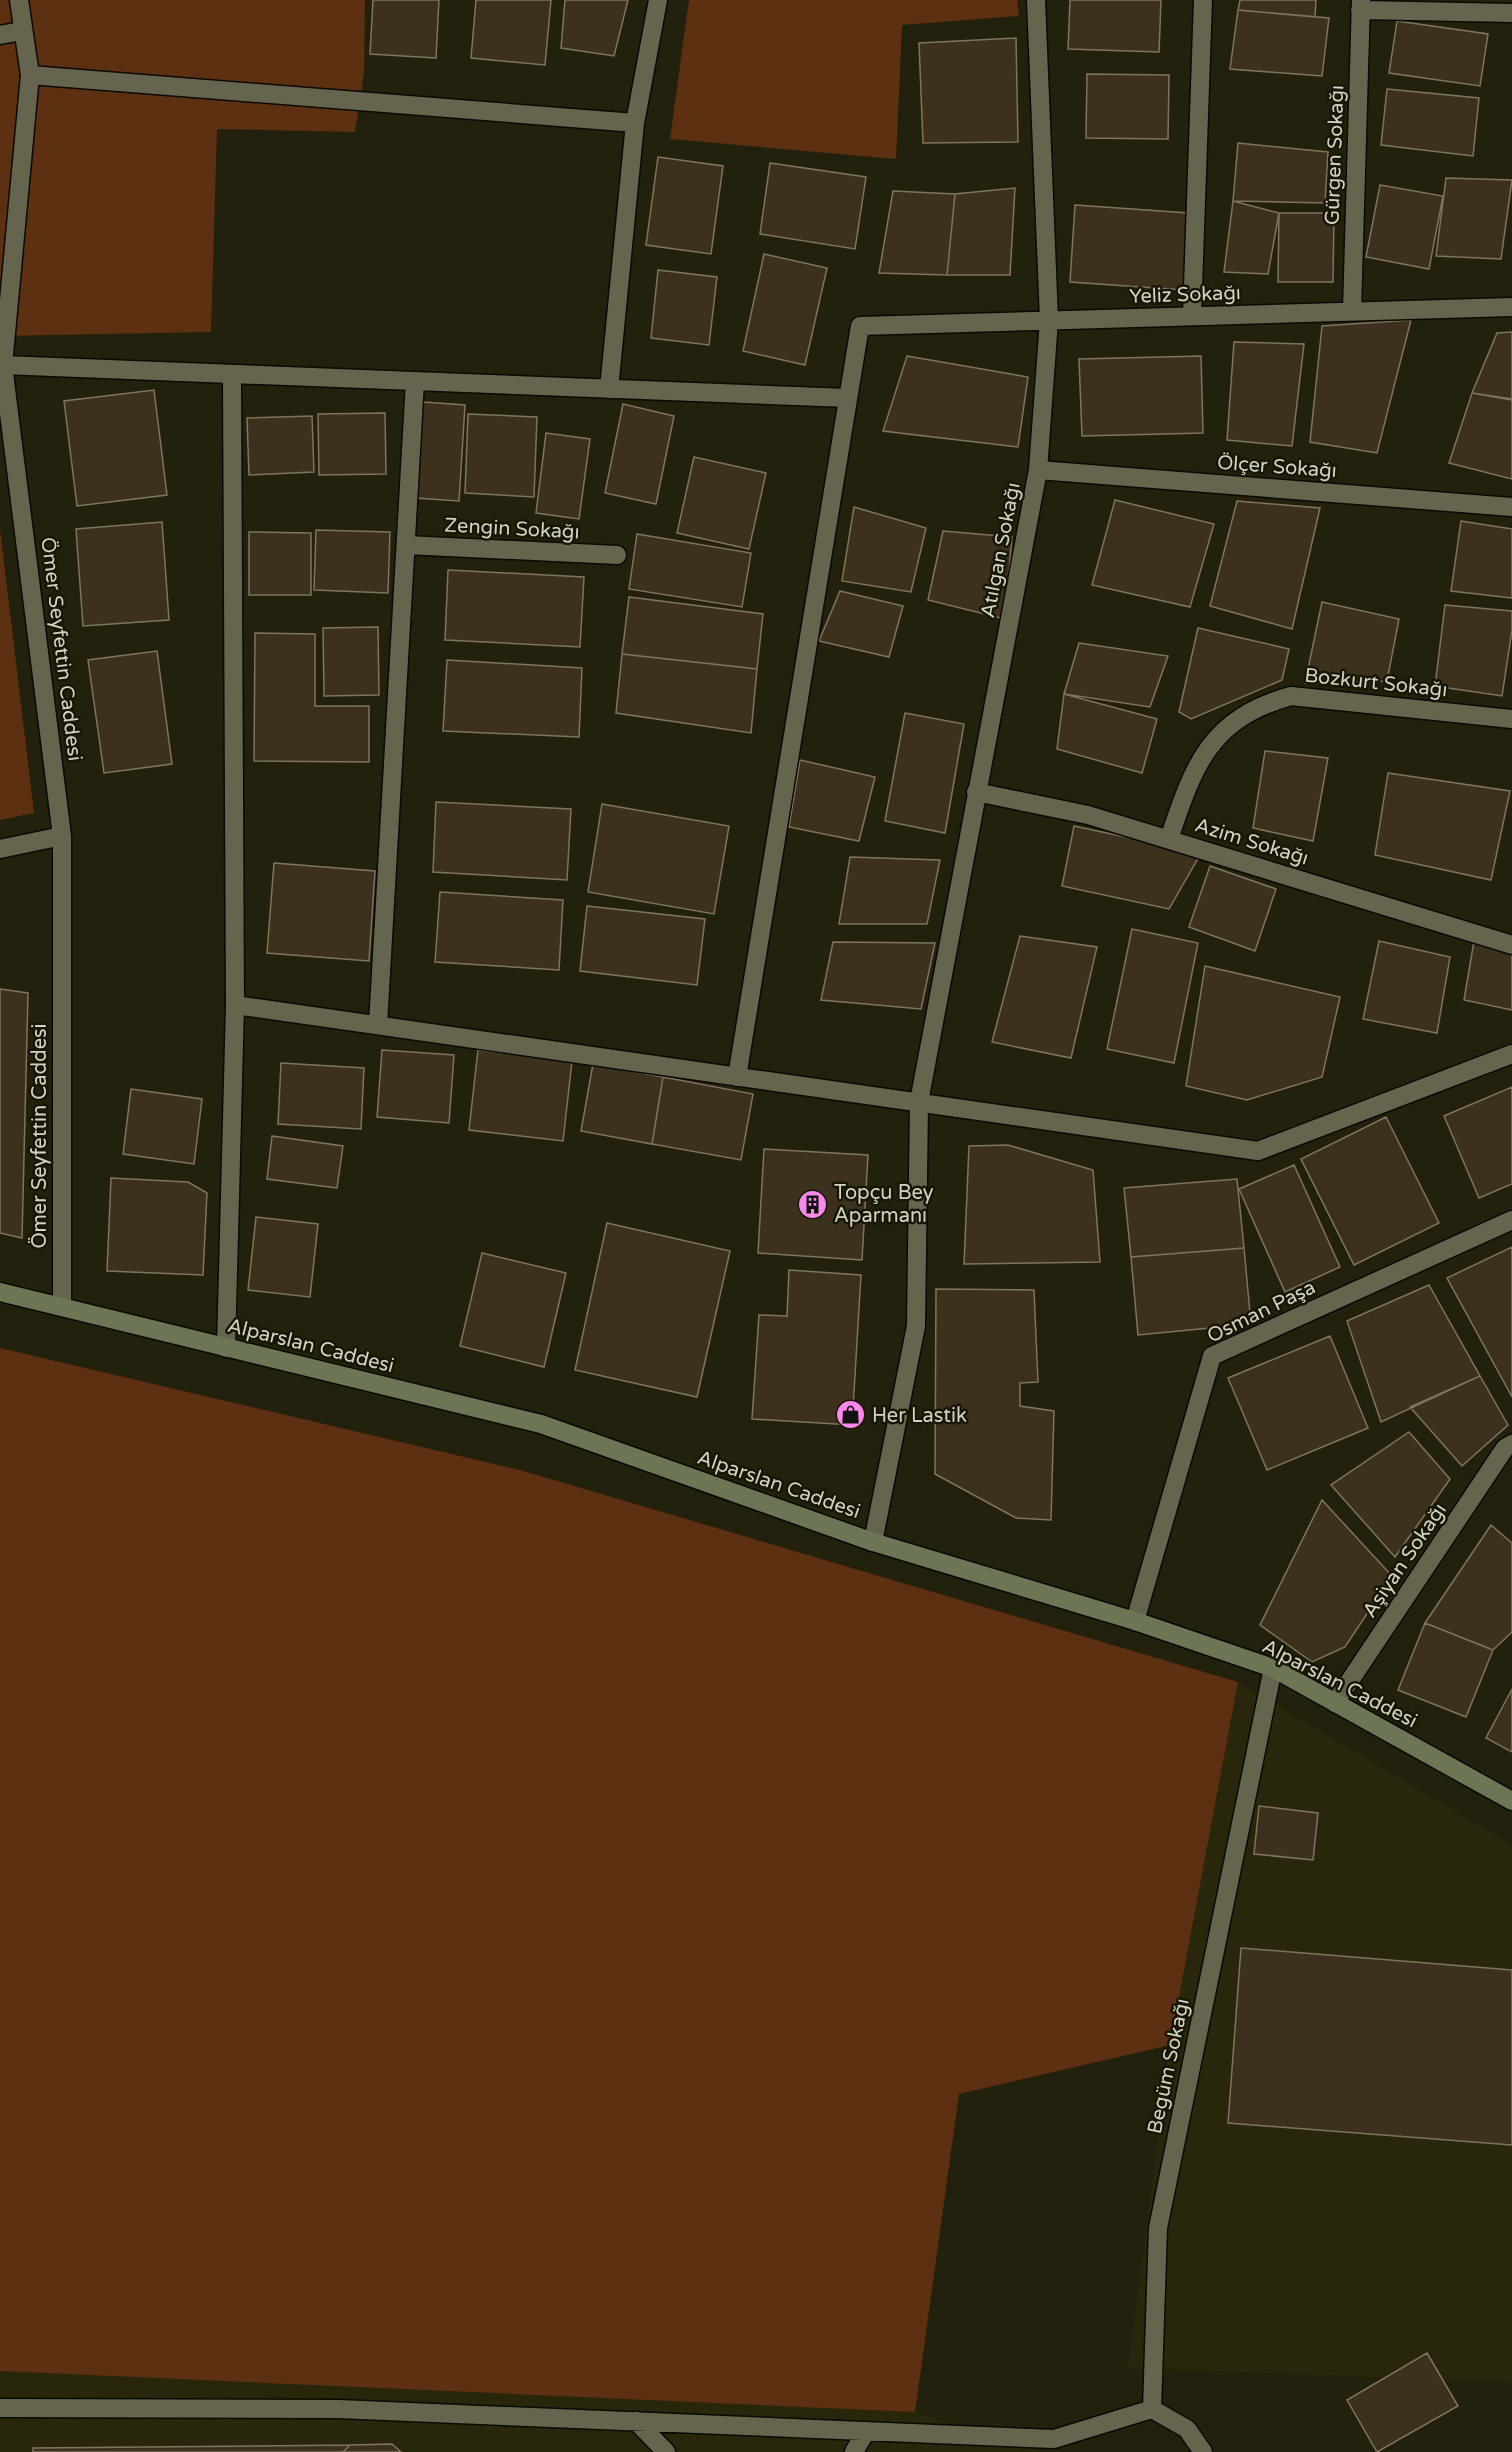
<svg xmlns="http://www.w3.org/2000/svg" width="1512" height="2452" font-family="'Varela Round',sans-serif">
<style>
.built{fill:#28270c}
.green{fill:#5c3010}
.building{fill:#3c311f;stroke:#807460;stroke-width:1.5}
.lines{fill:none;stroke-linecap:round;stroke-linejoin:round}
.street-casing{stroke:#0b0a00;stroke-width:21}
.secondary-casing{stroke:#0b0a00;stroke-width:21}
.street{stroke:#65654f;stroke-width:18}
.secondary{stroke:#6c7655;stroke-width:18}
.labels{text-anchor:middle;stroke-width:5;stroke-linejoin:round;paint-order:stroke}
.street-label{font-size:20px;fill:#d2d2c6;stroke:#181705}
.poi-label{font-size:20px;fill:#d2d2c6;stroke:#181705;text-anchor:start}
</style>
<rect width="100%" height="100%" fill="#22210d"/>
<path class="built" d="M1238,1682L1512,1845V2382L1128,2368L1170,2045Z
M0,2371L915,2412L1042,2452H0Z"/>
<path class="green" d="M0,0H365L364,73L355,132L217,129L211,332L0,336Z
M689,0H1017L1019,16L902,25L896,159L670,139Z
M0,529L34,813L0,820Z
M0,1348L520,1470L1238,1682L1170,2045L959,2094L915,2412L0,2371Z"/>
<path class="building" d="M373,0H439L436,58L370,54Z
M476,0H551L545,65L471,58Z
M565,0H628L614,56L561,48Z
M1070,0H1161L1159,52L1068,49Z
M1240,0H1316L1315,17L1238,10Z
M1238,10L1329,18L1322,76L1230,69Z
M1397,21L1488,34L1480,86L1389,73Z
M1016,38L1018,142L923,143L919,43Z
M1087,74L1169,75L1168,139L1086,138Z
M1387,89L1479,98L1473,156L1381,145Z
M1238,143L1328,152L1325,203L1233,201Z
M658,157L723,166L711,254L646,245Z
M770,163L866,177L855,249L760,234Z
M1446,178L1512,180L1501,259L1436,256Z
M1380,185L1443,196L1429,269L1366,257Z
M1015,188L1010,275H947L955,194Z
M893,191L955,194L947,275L879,273Z
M1233,201L1279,213L1268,274L1224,272Z
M1075,205L1189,213L1184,290L1070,282Z
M1279,213H1334L1333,282H1278Z
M764,254L827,268L805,365L743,351Z
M658,270L717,277L709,345L651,338Z
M1411,320L1377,453L1310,442L1322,326Z
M1512,332V399L1472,393L1497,333Z
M1234,342L1304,344L1292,446L1227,440Z
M907,356L1028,377L1018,447L883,431Z
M1201,356L1203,433L1082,436L1079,359Z
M154,390L167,495L77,506L64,401Z
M1472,393L1512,400V479L1449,463Z
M423,402L465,405L459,501L416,498Z
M623,404L674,416L656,504L605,493Z
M385,413L386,474L319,475L318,414Z
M468,414L537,417L534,497L465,493Z
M312,416L314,472L249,475L247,418Z
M546,433L590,439L579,519L536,513Z
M694,457L766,473L749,549L677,533Z
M1115,500L1214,524L1190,607L1092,585Z
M1237,501L1320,508L1292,629L1210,606Z
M854,507L926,528L911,592L842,581Z
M1461,521L1512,529V598L1451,591Z
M162,522L169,620L83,626L76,529Z
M316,530L390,532L388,593L314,590Z
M943,531L1012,537L1005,619L928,600Z
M249,532L311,533V595H249Z
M637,534L751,553L742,607L629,589Z
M448,570L584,577L580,647L445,640Z
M840,591L903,606L889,657L819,641Z
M629,597L763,614L757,669L622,654Z
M1322,602L1399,619L1387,681L1305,683Z
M1445,605L1512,611V630L1502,696L1435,686Z
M378,627L379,695L324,696L323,628Z
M1198,628L1289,649L1282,680L1191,719L1179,712Z
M255,633L315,634V706H369V762L254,761Z
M1079,643L1168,656L1150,707L1064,694Z
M157,651L172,764L104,773L88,660Z
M622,654L757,669L751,733L616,713Z
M447,660L582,668L579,737L443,731Z
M1064,694L1157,719L1142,773L1057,749Z
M905,713L964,724L945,833L885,821Z
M1265,751L1328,758L1313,841L1253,828Z
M800,760L875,777L859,841L789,827Z
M1388,773L1510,791L1491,880L1375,855Z
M436,802L571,809L567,880L433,872Z
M602,804L729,826L714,914L588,892Z
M1074,826L1201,853L1169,909L1062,886Z
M850,857L940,860L927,924H839Z
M274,863L375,871L369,961L267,953Z
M1210,866L1276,889L1255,951L1189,927Z
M440,892L563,900L559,970L435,962Z
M587,906L705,919L697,985L580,971Z
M1132,929L1198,943L1174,1063L1107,1049Z
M1020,936L1097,947L1071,1058L992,1042Z
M1379,941L1450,957L1437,1033L1363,1019Z
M1474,941L1512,953V1010L1464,1000Z
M833,942L935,943L921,1009L821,1000Z
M1205,966L1340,997L1322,1077L1247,1100L1186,1086Z
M0,989L28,993L22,1238L0,1233Z
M382,1050L454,1055L449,1123L377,1117Z
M478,1050L572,1061L563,1141L469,1130Z
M281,1063L364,1068L361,1129L278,1124Z
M593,1064L663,1077L652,1144L581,1131Z
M663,1077L753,1094L741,1160L652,1144Z
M1512,1087V1184L1479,1198L1444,1116Z
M131,1089L202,1099L194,1164L123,1154Z
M1386,1117L1439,1223L1354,1265L1301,1159Z
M272,1136L343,1146L337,1188L267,1179Z
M1008,1145L1093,1170L1100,1262L964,1264L969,1146Z
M764,1149L868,1155L862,1260L758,1253Z
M1294,1165L1340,1267L1285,1292L1239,1189Z
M111,1178L188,1182L207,1193L203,1275L107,1271Z
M1237,1179L1244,1248L1131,1257L1124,1188Z
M256,1217L318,1224L310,1297L248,1290Z
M607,1223L730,1251L697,1397L575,1370Z
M1512,1247V1397L1447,1278Z
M1244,1248L1251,1324L1138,1335L1131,1257Z
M482,1253L566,1273L544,1367L460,1346Z
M789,1270L861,1275L852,1425L752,1419L759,1315L787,1316Z
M1429,1285L1480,1376L1381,1422L1347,1321Z
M936,1289L1034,1290L1038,1382L1020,1383V1406L1054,1411L1051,1520L1016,1518L935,1474Z
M1330,1336L1368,1428L1267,1470L1228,1378Z
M1480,1376L1508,1425L1462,1466L1410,1407Z
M1409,1432L1450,1479L1395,1557L1331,1485Z
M1322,1500L1392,1576L1345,1647L1312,1662L1260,1625Z
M1491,1525L1512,1543V1632L1493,1650L1425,1623Z
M1425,1623L1493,1650L1466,1717L1398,1690Z
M1512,1689V1752L1486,1738Z
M1259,1806L1318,1813L1313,1860L1254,1854Z
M1241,1948L1512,1970V2145L1228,2123Z
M1427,2353L1458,2406L1377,2452L1347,2400Z
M392,2444L401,2452H343L350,2445Z
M350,2445L343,2452H33V2448Z"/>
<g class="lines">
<defs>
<path id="street" d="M19,0L30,75L3,365L62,836V1306
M1360,10L1512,13
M0,35L22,31
M30,75L635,123
M1352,311L1361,0
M1192,316L1203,0
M3,365L848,398
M232,374L235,1005
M609,389L635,123L658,0
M1038,470L1512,507
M406,545L617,555
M976,792L1088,815L1512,945
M1169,839C1194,765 1209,719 1291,696L1512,719
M0,849L62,836
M378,1025L415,381
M737,1077L860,326L1512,307
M226,1348L235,1005L1258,1151L1512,1054
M873,1542L916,1326L919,1102L1038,470L1049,320L1036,0
M1135,1621L1212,1356L1512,1220
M1335,1703L1505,1448L1512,1444
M0,2408L338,2409L1054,2439L1152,2409
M636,2421L666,2452
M854,2452L866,2431
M1203,2452L1187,2429L1152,2409L1158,2228L1273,1668"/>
<path id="secondary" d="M0,1292L541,1424L873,1542L1135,1621L1273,1668L1512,1801"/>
</defs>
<use href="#street" class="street-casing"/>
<use href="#secondary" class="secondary-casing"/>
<use href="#street" class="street"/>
<use href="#secondary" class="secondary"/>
</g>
<defs>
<symbol id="building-disc" viewBox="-11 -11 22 22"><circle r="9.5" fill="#f988e9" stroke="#181705"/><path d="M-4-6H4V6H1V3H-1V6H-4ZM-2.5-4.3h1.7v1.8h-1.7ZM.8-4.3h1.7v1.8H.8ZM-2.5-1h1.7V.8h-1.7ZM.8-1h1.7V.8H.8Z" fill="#111"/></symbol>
<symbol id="shop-disc" viewBox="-11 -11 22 22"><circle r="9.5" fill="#f988e9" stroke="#181705"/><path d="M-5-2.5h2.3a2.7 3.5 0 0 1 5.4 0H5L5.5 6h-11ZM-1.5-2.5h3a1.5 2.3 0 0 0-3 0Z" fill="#111"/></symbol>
</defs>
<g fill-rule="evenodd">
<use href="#building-disc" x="796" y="1188" width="33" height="33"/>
<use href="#shop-disc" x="834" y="1398" width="33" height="33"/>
</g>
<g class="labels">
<g class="street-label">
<text transform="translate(1334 155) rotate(-88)" y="7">Gürgen Sokağı</text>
<text transform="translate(1185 294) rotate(-2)" y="7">Yeliz Sokağı</text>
<text transform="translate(1277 466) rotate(4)" y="7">Ölçer Sokağı</text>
<text transform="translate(512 528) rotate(3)" y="7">Zengin Sokağı</text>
<text transform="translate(1000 550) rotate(-79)" y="7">Atılgan Sokağı</text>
<text transform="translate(62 649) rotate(83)" y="7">Ömer Seyfettin Caddesi</text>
<text transform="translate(1376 682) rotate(6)" y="7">Bozkurt Sokağı</text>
<text transform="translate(1252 841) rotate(17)" y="7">Azim Sokağı</text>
<text transform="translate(39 1136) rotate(-90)" y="7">Ömer Seyfettin Caddesi</text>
<text transform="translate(1261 1311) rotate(-26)" y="7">Osman Paşa</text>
<text transform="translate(311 1345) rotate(14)" y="7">Alparslan Caddesi</text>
<text transform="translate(779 1484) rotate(19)" y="7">Alparslan Caddesi</text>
<text transform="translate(1404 1560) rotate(-56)" y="7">Aşiyan Sokağı</text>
<text transform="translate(1340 1683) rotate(27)" y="7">Alparslan Caddesi</text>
<text transform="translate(1168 2066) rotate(-78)" y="7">Begüm Sokağı</text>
</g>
<g class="poi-label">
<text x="834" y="1199">Topçu Bey<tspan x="834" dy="23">Aparmanı</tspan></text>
<text x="872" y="1422">Her Lastik</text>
</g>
</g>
</svg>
